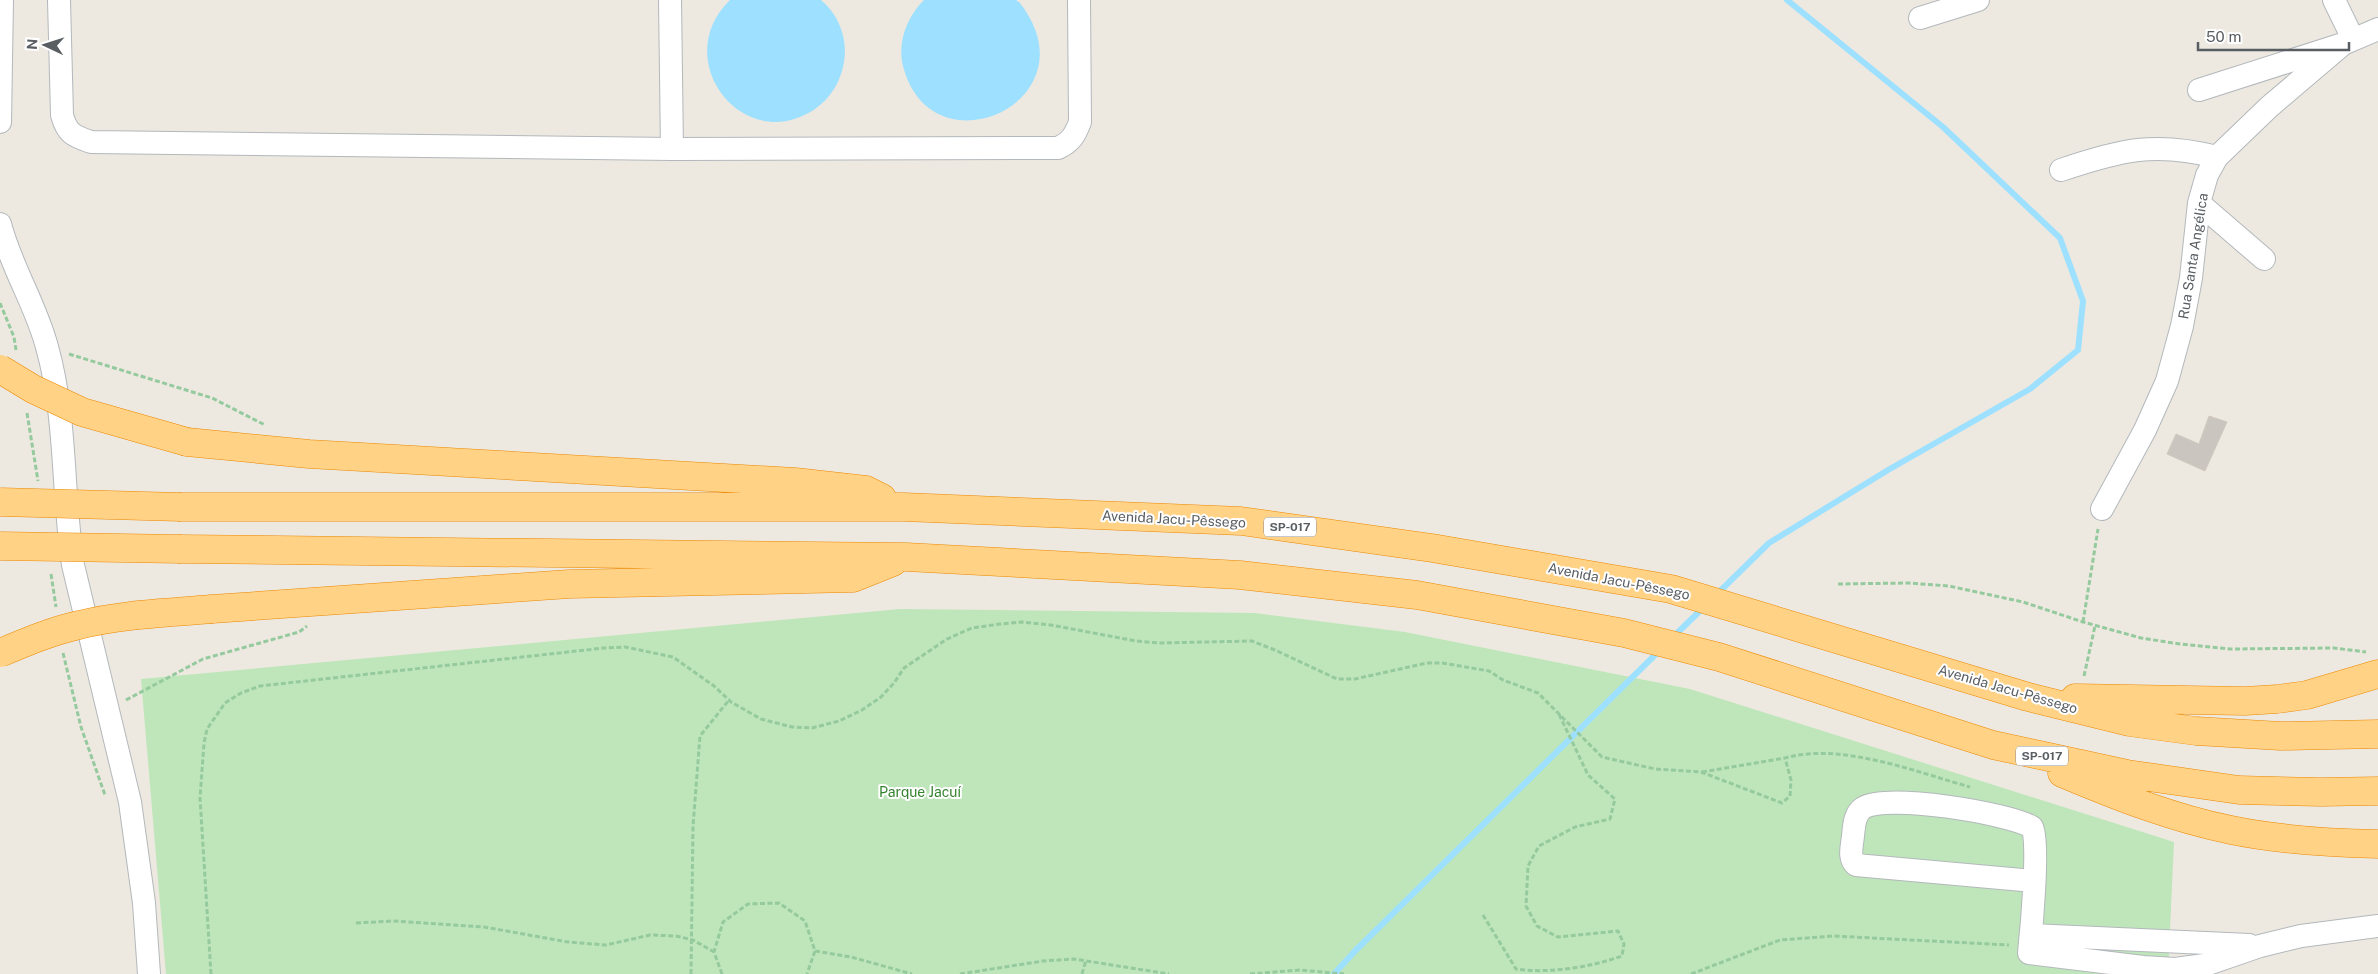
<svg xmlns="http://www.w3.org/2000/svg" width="2378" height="974" font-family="'Public Sans',sans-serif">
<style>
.green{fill:#bfe6ba}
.water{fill:#9ee0ff}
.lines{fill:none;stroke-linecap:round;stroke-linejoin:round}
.stream{stroke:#9ee0ff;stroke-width:6}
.building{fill:#cac5bf;stroke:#d2c9be}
.minor-casing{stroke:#b3b8bc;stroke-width:24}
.highway-casing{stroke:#ed8800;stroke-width:29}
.path{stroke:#95ca9e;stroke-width:3;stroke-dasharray:5 2.5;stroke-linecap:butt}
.minor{stroke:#fff;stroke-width:22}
.highway{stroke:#ffd285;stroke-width:28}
.highway-bridge-casing{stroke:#ed8800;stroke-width:29;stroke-linecap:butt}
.highway-bridge{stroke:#ffd285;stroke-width:28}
.labels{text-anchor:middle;stroke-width:4;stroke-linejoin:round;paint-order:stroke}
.shield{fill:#fff;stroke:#8b8e91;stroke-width:1}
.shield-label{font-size:12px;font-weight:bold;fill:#595e62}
.street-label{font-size:14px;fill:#595e62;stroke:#fff}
.park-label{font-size:14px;fill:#35832f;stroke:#fff}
</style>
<rect width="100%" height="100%" fill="#ede9e0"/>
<path class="green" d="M900,609L1255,613L1405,632L1690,689L2174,842L2168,974H166L141,679Z"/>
<path class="water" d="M730,0H821C839,15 848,39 844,62C841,81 831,98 815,109C744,157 668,60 730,0Z
M924,0H1016L1020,3C1096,101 931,176 903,66C897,42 907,17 924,0Z"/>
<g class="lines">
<path class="stream" d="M1715,596L1769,543L1888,470L2030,389L2078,350L2083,301L2060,238L1943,127L1787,0
M1672,638L1705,606
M1334,974L1355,951L1660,650"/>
</g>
<path class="building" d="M2209,416L2227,422L2205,471L2167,454L2176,434L2199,444Z"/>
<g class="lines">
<defs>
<path id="minor" d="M59,0L62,115C67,134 74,136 91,142L672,149L1058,148C1071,142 1075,135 1080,122L1079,0
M670,0L672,149
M2334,0L2353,39
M1920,18L1978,0
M2199,90L2343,44L2378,29
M0,122L2,0
M2061,170C2120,150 2155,141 2217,157
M2199,203L2264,259
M0,224C11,267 36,305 47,347C67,418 62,493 73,565L130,802L144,903L149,974
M2102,509L2145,430L2167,381L2182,326L2191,278L2199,203L2207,175L2217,157L2269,107L2343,44
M2034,881L1856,865C1848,858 1852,846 1853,836C1854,827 1854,814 1863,808C1887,793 2007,813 2032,827C2040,839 2031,934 2029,953L2143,967L2175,969L2205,965L2260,946L2301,936L2378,926
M2031,935L2249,945"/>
<path id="highway" d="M187,442L309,454L795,482L866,490L882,498
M181,507H904L1241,521L1432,548L1671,589L2028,697L2129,722L2196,731L2281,736L2378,734
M181,549L906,557L1240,575L1417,595L1624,633L1719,657L1993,745L2127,774L2239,790L2321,792L2378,791
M212,609L569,584L853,578L893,562
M2075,698L2245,701L2277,699L2307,695L2378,674
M2062,773C2117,796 2172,818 2231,830C2279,840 2329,843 2378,844"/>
</defs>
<use href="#minor" class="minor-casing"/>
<use href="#highway" class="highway-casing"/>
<path class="path" d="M0,303L14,337L16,350
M69,354L212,398L265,425
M27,413L38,481
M51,574L56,607
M1838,584L1908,583L1949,586L2023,602L2083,622L2141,638L2180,644L2231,649L2334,648L2366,652
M2083,622L2098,529
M63,653L81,727L105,795
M2084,676L2095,626
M126,700L203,659L299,632L307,626
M1702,772L1785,758
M1483,915L1516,969C1549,974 1591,967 1622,956L1624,944L1618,931L1558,937L1537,926L1526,906L1528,866L1539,846L1575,827L1610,819L1615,799L1588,775L1558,712
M356,923L393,921L484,927L568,942L606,945L650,935L676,936L693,940L714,952
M815,951L851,957L912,974
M211,974L200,798L204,743L207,729L225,703L241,693L260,686L604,648L625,647L673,657L714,686L731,702L761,719L792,727L812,728L839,721L862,710L881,697L894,683L904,668L947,639L972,628L1000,624L1022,622L1051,625L1136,641L1159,643L1252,641L1275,650L1337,679H1355L1427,663H1442L1489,671L1503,680L1538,693L1602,757L1655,769L1701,772L1782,803L1790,796L1791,780L1785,758C1841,742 1916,772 1970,787
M691,974L693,826L700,736L729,700
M722,974L714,952L723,922L748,904L779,903L805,921L815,951L807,974
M960,974L1043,961L1074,959L1169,974
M1082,974L1086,960
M1250,974L1300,970L1344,974
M1691,974L1780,940L1833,936L2009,945"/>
<use href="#minor" class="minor"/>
<use href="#highway" class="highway"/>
<defs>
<path id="highway-bridge" d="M0,369L33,389L82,412L187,442
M0,502L181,507
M0,546L181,549
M0,653C26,642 52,631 79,625C122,614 168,613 212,609"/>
</defs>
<use href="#highway-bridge" class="highway-bridge-casing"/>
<use href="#highway-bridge" class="highway-bridge"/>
</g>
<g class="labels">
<g class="shield">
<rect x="1264" y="517.5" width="52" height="19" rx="4"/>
<rect x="2016" y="746.5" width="52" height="19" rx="4"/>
</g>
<g class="shield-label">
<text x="1290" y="531">SP-017</text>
<text x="2042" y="760">SP-017</text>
</g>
<g class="street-label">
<text transform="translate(2193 256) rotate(-81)" y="5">Rua Santa Angélica</text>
<text transform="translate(1174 519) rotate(3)" y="5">Avenida Jacu-Pêssego</text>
<text transform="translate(1619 581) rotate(11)" y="5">Avenida Jacu-Pêssego</text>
<text transform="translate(2008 689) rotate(16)" y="5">Avenida Jacu-Pêssego</text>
</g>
<g class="park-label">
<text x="920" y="797">Parque Jacuí</text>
</g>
</g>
<g transform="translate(45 45) rotate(274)" stroke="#ffffff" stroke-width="4" paint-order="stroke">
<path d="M0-4L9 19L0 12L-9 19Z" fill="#595e62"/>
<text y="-8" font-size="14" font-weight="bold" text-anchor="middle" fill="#595e62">N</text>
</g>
<path d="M2198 42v8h151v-8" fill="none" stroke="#595e62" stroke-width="2.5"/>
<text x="2206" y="42" font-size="15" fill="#595e62" stroke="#ffffff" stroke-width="4" paint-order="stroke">50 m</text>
</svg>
